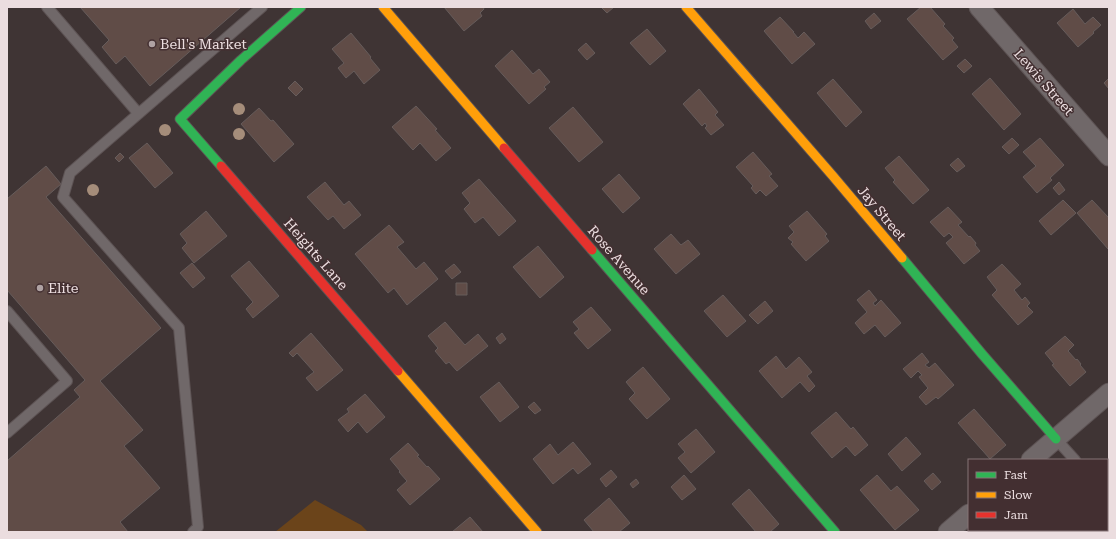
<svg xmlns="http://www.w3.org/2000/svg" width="1116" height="539" font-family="'Roboto Serif',serif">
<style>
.green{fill:#6b441a}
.building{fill:#604c47;stroke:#665c5b}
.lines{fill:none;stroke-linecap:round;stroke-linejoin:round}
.lane-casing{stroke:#5d5354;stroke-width:12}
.street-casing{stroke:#5d5354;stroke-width:21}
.fast-casing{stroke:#5d5354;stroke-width:11}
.slow-casing{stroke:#5d5354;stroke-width:11}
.jam-casing{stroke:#5d5354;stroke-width:11}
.lane{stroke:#706869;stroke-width:10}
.street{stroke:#706869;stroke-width:19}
.fast{stroke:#30b455;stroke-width:9}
.slow{stroke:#ff9f0a;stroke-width:9}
.jam{stroke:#e5322d;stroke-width:9}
.tree{fill:#a58d7a}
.poi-dot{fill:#afa2a3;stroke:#432f31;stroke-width:1.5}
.labels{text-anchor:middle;stroke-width:3;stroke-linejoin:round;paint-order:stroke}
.poi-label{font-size:14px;fill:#ebdddf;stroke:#432f31;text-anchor:start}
.street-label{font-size:14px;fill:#ebdddf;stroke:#432f31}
</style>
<rect width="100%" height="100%" fill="#3f3434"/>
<path class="green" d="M315,500L361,525L368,532H275Z"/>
<path class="building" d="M80,7H241L150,86L125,56L116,64L102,47L109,40Z
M444,7H483L484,9L480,13L482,16L464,31Z
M601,7H614L607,13Z
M921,7H930L945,24L943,26L954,38L952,40L958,47L943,60L907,19Z
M1073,9L1085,24L1093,17L1101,25L1093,32L1094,33L1078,47L1057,23Z
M874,13L881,21L871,29L865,21Z
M780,17L794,32H793L798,38L804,32L815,44L792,64L764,31Z
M647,29L666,51L650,65L630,43Z
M351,33L371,57L370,58L380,70L364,84L354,71L346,78L338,68L344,63L332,49Z
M586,43L595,53L587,60L578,50Z
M512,50L533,74L539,69L550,82L544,87L546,89L529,104L495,66Z
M965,59L972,66L964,73L957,66Z
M990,78L1021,114L1004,130L972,94Z
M1109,78V89L1104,83Z
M833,79L862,112L846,127L817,93Z
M295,81L303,89L296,96L288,88Z
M699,89L718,112L715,115L724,125L711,135L705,128L707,126L705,123L702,126L683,104Z
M416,106L437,129L435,130L451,148L436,161L420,143L413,150L392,127Z
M573,107L603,142L579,162L549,128Z
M259,108L271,121L273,120L294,144L274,162L241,124Z
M1012,138L1019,145L1009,154L1002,147Z
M1040,138L1064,165L1050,178L1052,180L1037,193L1023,177L1036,166L1023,152Z
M147,143L173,173L155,188L129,158Z
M753,152L772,174L769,176L778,186L766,196L760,190L756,194L751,188L753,186L736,167Z
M120,153L124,157L119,162L115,158Z
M899,156L929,190L913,204L893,182L895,180L885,168Z
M958,158L965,166L957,172L950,165Z
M46,166L61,184L46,197L161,328L100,381L143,430L124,446L160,488L120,522L128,532H7V461L80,397L74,390L85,380L7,290V199Z
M619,174L640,198L623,213L602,189Z
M479,179L516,221L499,236L483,217L475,223L464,209L470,203L462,193Z
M325,182L344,205L349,201L361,215L344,229L333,216L328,220L307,197Z
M1059,182L1065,190L1059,195L1053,188Z
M1063,200L1076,213L1051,235L1039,221Z
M1092,200L1109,218V248L1108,249L1077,213Z
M948,207L962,222L958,225L969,237L970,236L976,243L975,245L980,251L964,264L946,243L953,237L949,233L944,237L930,222Z
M206,211L227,236L194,263L182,248L187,243L180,234Z
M807,211L827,234L825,236L829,241L806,261L791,244L793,242L788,238L794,232L789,226Z
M389,225L404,242L397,247L416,269L424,262L438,279L407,305L394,288L388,293L355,254Z
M671,234L681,245L688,240L700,254L676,274L654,249Z
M538,246L564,277L540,298L513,267Z
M249,261L279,296L253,318L246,309L253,302L231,276Z
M192,263L205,278L193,288L180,273Z
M454,264L461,272L452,279L445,271Z
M1002,264L1021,284L1014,290L1022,300L1025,297L1030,303L1027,306L1033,312L1018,325L992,295L997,290L987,277Z
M456,283H467V295H456Z
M869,290L877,300L873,303L875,306L881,300L901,323L885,337L875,325L864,334L855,323L867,312L857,300Z
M723,295L746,321L727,337L704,311Z
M765,301L773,311L758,324L749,315Z
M591,307L611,330L588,349L574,333L579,329L573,322Z
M445,322L465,345L478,334L488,346L457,371L449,362L446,364L435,351L438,348L428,336Z
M311,333L343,370L317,391L306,378L314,372L297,353L293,357L289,353Z
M502,333L506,339L500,344L496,338Z
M1065,336L1074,345L1068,351L1076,360L1077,359L1081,364L1080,365L1086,372L1070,386L1052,365L1054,364L1045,353Z
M922,353L929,362L925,365L929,368L935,363L954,385L938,399L936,397L926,405L919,397L928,388L919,377L922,375L918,371L911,378L903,369Z
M776,356L786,369L799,357L812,372L807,376L815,386L809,392L800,382L782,398L759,371Z
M643,367L670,399L647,419L629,399L635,393L626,382Z
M499,382L519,407L500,422L480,397Z
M365,394L385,417L367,433L358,422L348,432L338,420L349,412L347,409Z
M534,402L541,410L535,414L528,407Z
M974,409L1006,445L990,459L958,423Z
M836,412L851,429L853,427L868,445L855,456L846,446L832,458L811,433Z
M696,429L715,452L691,473L678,458L685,452L678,444Z
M906,437L921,454L902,471L888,454Z
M573,442L591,464L578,474L573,468L553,484L533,459L550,444L558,455Z
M408,443L419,455L417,456L427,467L428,466L440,479L410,505L397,490L407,481L399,472L400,471L390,459Z
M611,470L617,477L606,487L600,479Z
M933,473L941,482L932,490L924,481Z
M684,475L696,489L682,500L671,487Z
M877,475L891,491L897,486L919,510L895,530L860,490Z
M636,479L639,483L633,488L630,484Z
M749,489L779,524L770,532H756L732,504Z
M609,498L630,523L619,532H594L584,520Z
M470,517L483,532H452Z"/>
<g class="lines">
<defs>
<path id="lane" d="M47,7L138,113
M7,311L67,381L7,433
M1056,439L1075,460
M1107,516L1109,517
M193,532L198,527L179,328L63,197L70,173L262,7
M1041,532L1048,530"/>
<path id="street" d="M979,7L1109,156
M1031,460L1109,393
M948,532L969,514"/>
<path id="fast" d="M221,166L180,119L241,60L301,7
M592,250L835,532
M902,258L982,354L1056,439"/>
<path id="slow" d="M383,7L504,148
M686,7L832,175L902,258
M398,371L537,532"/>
<path id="jam" d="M504,148L592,250
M221,166L398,371"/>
</defs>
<use href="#lane" class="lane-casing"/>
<use href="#street" class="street-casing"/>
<use href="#fast" class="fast-casing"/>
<use href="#slow" class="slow-casing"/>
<use href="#jam" class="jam-casing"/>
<use href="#lane" class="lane"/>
<use href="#street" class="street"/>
<use href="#fast" class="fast"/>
<use href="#slow" class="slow"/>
<use href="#jam" class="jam"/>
</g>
<g class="tree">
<circle cx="239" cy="109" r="6"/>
<circle cx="165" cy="130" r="6"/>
<circle cx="239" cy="134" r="6"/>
<circle cx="93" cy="190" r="6"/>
</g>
<g class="poi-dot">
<circle cx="152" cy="44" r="4"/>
<circle cx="40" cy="288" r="4"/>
</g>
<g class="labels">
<g class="poi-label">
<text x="160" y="49">Bell's Market</text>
<text x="48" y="293">Elite</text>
</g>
<g class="street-label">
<text transform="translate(1044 82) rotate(49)" y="5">Lewis Street</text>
<text transform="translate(882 213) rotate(50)" y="5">Jay Street</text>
<text transform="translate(316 254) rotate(49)" y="5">Heights Lane</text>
<text transform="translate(619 260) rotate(49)" y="5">Rose Avenue</text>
</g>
</g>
<rect width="1116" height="539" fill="none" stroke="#ebdddf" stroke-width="16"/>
<rect x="968" y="459" width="140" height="72" fill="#432f31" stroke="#867577"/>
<rect x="976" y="472" width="20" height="6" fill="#30b455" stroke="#867577"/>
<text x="1004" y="479" font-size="12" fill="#ebdddf">Fast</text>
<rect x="976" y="492" width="20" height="6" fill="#ff9f0a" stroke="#867577"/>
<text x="1004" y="499" font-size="12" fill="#ebdddf">Slow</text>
<rect x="976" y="512" width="20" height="6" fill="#e5322d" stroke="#867577"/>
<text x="1004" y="519" font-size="12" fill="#ebdddf">Jam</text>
</svg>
